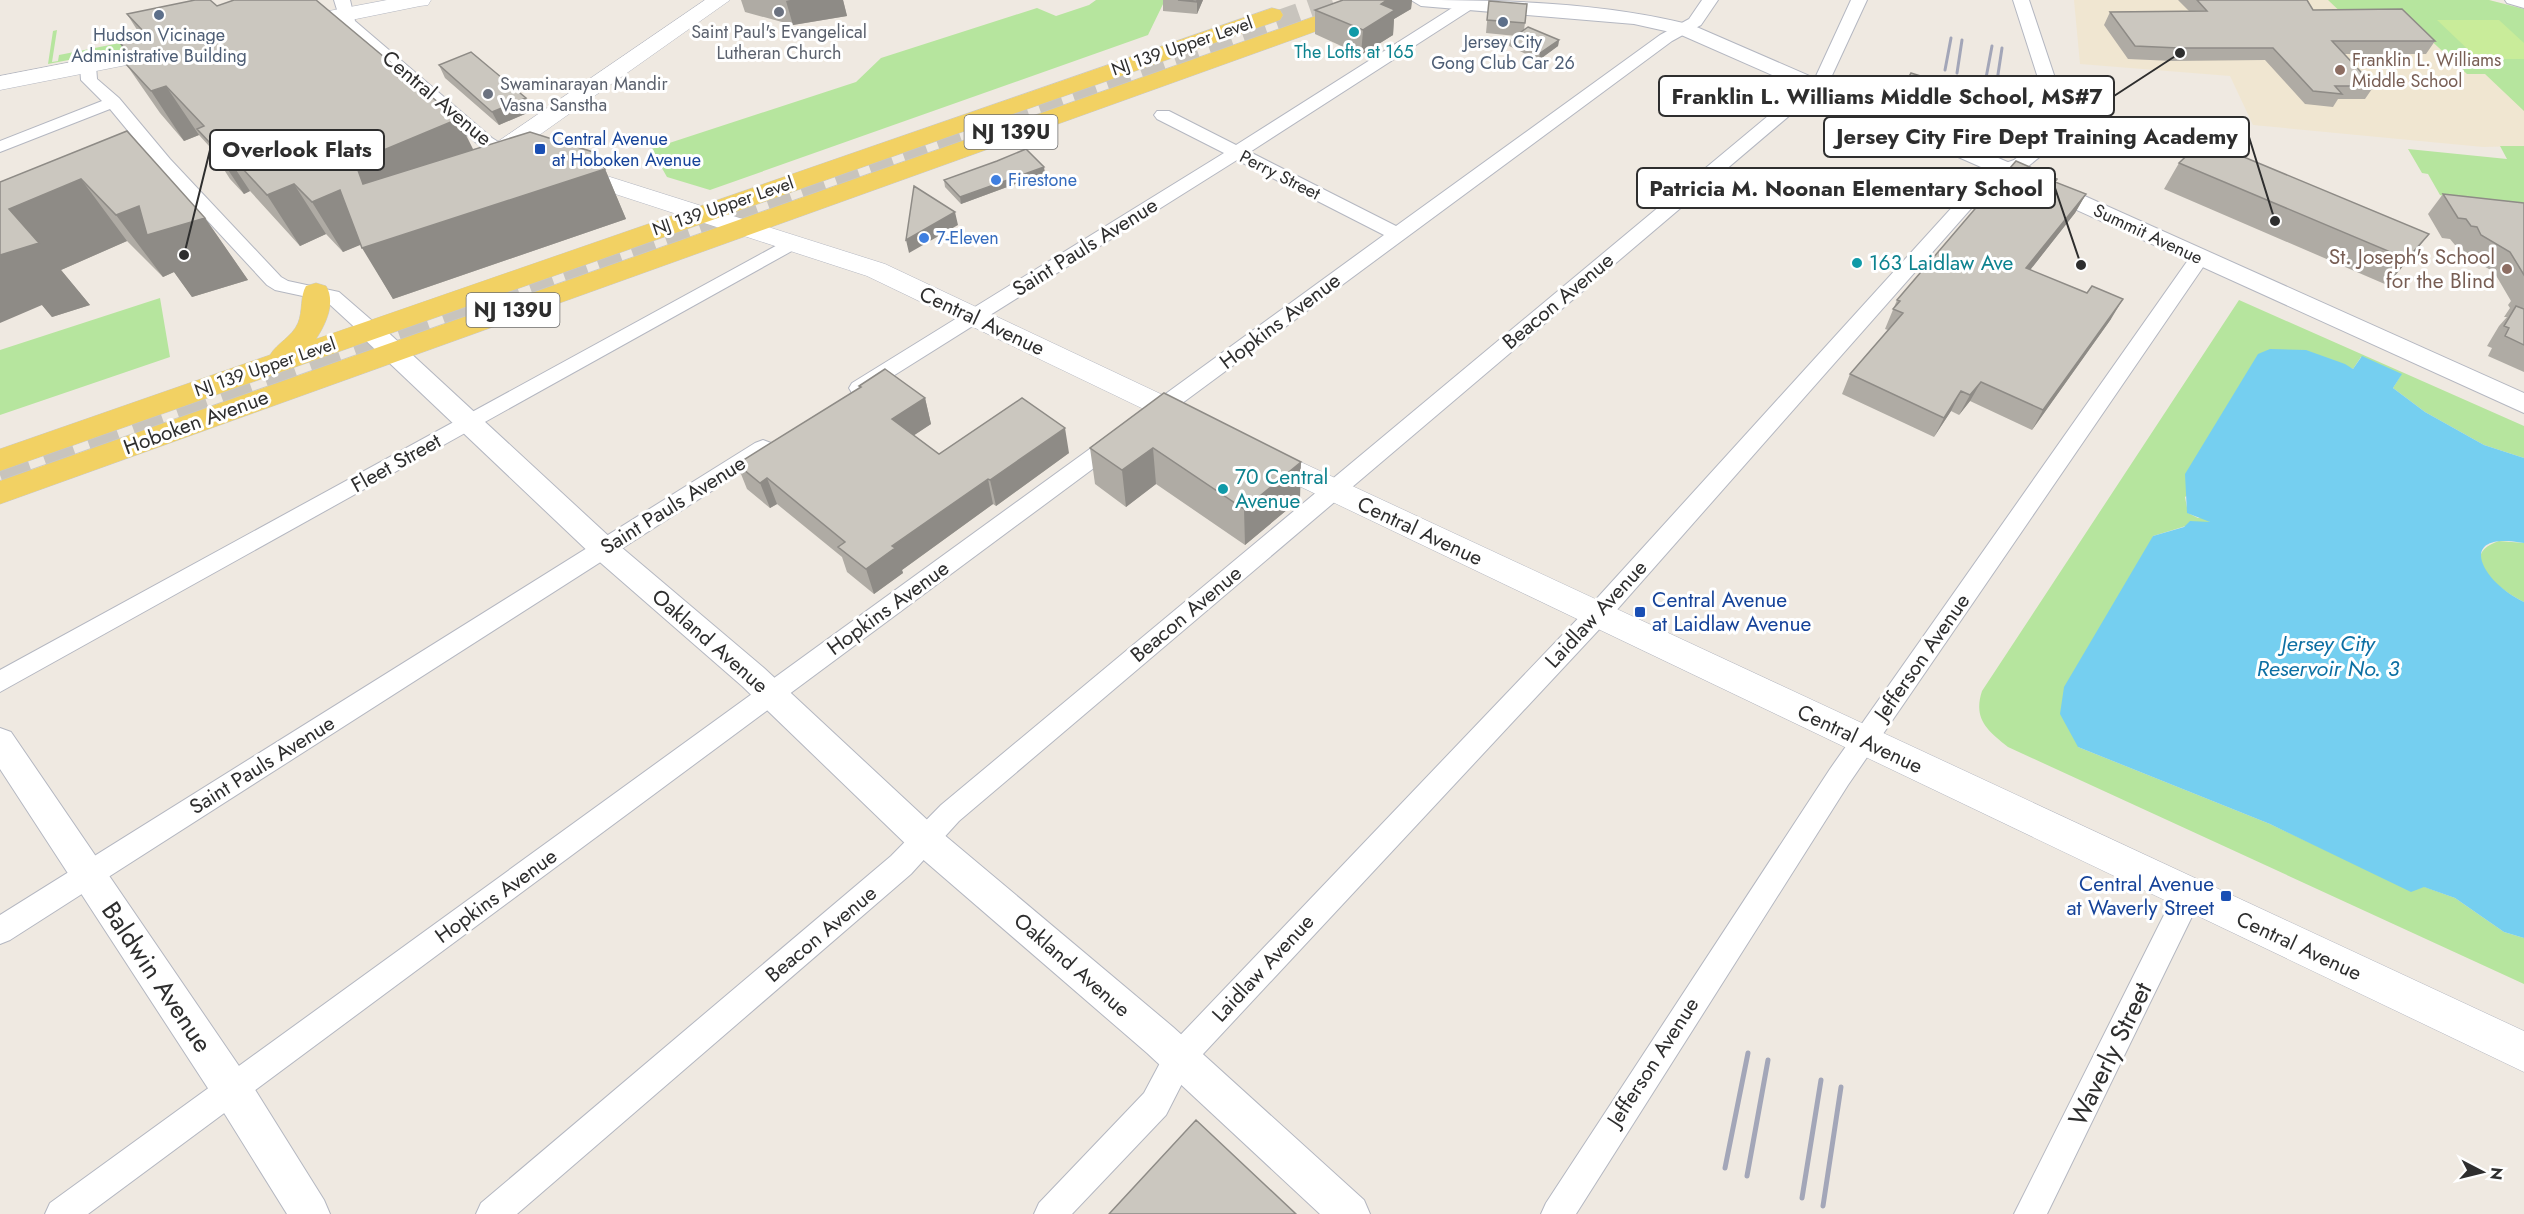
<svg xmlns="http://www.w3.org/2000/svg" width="2524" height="1214" font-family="Jost,sans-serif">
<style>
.education{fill:#f0e6d1}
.green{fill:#b6e59e}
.pitch{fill:#c9ec9a}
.water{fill:#75cff0}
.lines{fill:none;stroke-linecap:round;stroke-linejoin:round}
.motorway-tunnel-far1{stroke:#c8c4bd;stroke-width:24;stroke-dasharray:24 12;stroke-linecap:butt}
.motorway-tunnel{stroke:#c8c4bd;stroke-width:31;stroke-dasharray:31 16;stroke-linecap:butt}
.minor-casing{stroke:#b4b7c1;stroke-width:2}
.tertiary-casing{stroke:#b4b7c1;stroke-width:2}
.secondary-casing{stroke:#b4b7c1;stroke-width:1}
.primary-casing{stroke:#c9c9c9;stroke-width:1}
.minor{fill:#fff;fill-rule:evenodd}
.tertiary{fill:#fff;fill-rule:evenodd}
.secondary{fill:#fff;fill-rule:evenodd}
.primary{fill:#f2d163;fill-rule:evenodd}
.rail-far1{stroke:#a3a6b8;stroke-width:3}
.rail{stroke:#a3a6b8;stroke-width:5}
.wall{fill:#afaba4}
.shaded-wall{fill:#8e8b86}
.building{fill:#cbc7bf;stroke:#8e8b86;stroke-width:1.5}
.worship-dot{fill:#6b7280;stroke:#fff;stroke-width:2}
.service-dot{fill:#5c6f8a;stroke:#fff;stroke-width:2}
.culture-dot{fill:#0f9aa8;stroke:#fff;stroke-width:2}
.education-dot{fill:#8d6e63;stroke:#fff;stroke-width:2}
.transit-dot{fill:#1a4fb4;stroke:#fff;stroke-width:2}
.shop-dot{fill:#3f7fe0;stroke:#fff;stroke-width:2}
.labels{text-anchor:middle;stroke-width:6;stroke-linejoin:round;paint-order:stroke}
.far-worship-label{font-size:18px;fill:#5b616d;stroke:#fff}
.far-service-label{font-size:18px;fill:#4e5e75;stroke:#fff}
.far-street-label{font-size:18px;fill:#2e2e2e;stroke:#fff}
.far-culture-label{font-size:18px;fill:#0d838f;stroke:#fff}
.far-education-label{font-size:18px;fill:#785e54;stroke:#fff;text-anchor:start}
.far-transit-label{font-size:18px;fill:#164399;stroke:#fff;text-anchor:start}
.far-shop-label{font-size:18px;fill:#366cbe;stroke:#fff;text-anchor:start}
.shield{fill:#fff;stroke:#6d6d6d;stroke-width:1.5}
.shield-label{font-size:20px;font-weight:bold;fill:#2e2e2e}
.street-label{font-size:21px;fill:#2e2e2e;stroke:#fff}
.education-label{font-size:21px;fill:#785e54;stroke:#fff;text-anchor:end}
.culture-label{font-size:21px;fill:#0d838f;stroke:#fff;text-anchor:start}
.transit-label{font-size:21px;fill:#164399;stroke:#fff;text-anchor:start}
.water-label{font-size:22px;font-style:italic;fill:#0d6fa3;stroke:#fff}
.near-street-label{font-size:26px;fill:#2e2e2e;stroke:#fff}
.leader{fill:none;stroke:#2e2e2e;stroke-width:2}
.callout-dot{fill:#2e2e2e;stroke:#fff;stroke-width:2}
.callout{fill:#fff;stroke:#2e2e2e;stroke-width:2}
.callout-label{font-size:22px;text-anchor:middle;font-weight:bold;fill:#2e2e2e}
</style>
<rect width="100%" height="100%" fill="#efe9e1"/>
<path class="education" d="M2074,0H2489L2524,9V146L2483,147L2253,125L2230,76L2080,64Z"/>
<path class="green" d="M1096,0H1165L1148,35L710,190L667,177L651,149L856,82L881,58L1037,8L1056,16L1089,5Z
M2328,0H2489L2524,9V111L2485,74H2467L2424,34L2351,22Z
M57,30L52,62L58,61L59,55L125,42V49L48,64L53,31Z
M2500,146H2524V220L2440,195L2428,174L2422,173L2408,149L2507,159Z
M160,298L170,357L0,415V350Z
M2239,300L2524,426V458L2484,445L2425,412L2393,388L2401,375L2361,357L2353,369L2348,367L2185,497L2188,513L2198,518H2207L2210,522L2209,524L2199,522L2153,536L2078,747L2270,824L2334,854L2455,898L2504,932L2524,938V984L2008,747C1987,730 1973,719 1982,691Z
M2499,541L2524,543V602C2503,592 2453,556 2499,541Z"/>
<path class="pitch" d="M2437,20H2499L2524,43V59H2478Z"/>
<path class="water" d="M2270,349L2306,350L2345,364L2353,369L2362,356L2402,374L2393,388L2425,412L2484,445L2524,458V543C2454,530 2481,582 2524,602V938L2504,932L2455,898L2424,887L2411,892L2270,824L2078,747L2060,714L2064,687L2153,536L2184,527L2190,521L2210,522L2187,513L2185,474L2258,354Z"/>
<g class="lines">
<path class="motorway-tunnel-far1" d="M462,311L1342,0"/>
<path class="motorway-tunnel" d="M0,475L466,310"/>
<defs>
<path id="minor" d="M334,0H350L355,21L492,138L511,150L508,154H496L480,146L342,26Z
M1702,0H1718L1701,25L1672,41L1158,421L1150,423L1142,421L1139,416L1142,411L1384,235L1237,160L866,393H852L849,388L852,383L1224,153L1157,119L1154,115L1157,111H1169L1236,145L1463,1H1475L1477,4L1475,7L1250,152L1396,226L1660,35L1689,19Z
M1851,0H1867L1829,82L959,821L911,874L517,1214H476L481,1203L891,856L941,805L1816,76Z
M2013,0H2029L2072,129L2069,133L2026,168L1998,178L1607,621L1190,1068L1166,1115L1072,1214H1034L1039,1203L1144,1093L1168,1048L1589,607L1986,170L2014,160L2054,128Z
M2505,0H2524V8L2507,3Z
M88,61L96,66L97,79L119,98L170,159L281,277L288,281L339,292L377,325L380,330L377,335H363L326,301L275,290L267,285L158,167L110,109L0,152V141L102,101L81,80L80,66Z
M792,237L799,239L801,243L799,247L0,692V670Z
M2200,251L2210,257L1848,785L1576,1214H1541L1546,1203L1830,769L2193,253Z
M1117,432L1125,435L1128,440L1125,445L88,1214H45L50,1203L1109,435Z
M763,440L771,443L774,448L771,453L10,940L0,944V915L755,443Z
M2189,881L2199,885L2203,894L2047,1214H2014L2179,885Z"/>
<path id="tertiary" d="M1411,0C1505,0 1601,2 1692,25L2040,176L2524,393V413L2024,186L1679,34L1634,24L1421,6Z
M370,322L379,324L614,541L764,668L936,828L1173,1027L1364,1200L1370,1214H1320L1147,1053L912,850L742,686L594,557L361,336L357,330L361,324Z
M0,728L11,732L254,1088L324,1200L330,1214H287L226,1116L0,769Z"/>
<path id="secondary" d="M387,0H431L428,5L420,6L292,32L284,30L281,25L284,20L292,18Z
M705,0H730L511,155L502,157L493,155L490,150L493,145Z
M174,42L182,44L185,49L182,54L0,90V76Z
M569,164L885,264L1201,413L1206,420L1201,427L1191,430L1181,427L867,276L560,176L557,171L560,166Z
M1262,444L2524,1031V1072L1251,463L1247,455L1251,447Z"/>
<path id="primary" d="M1361,0H1392L1389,5L0,504V481Z
M1272,8L1280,10L1283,15L1280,20L0,471V449L270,355C277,343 292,337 298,323C303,311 300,296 306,286L316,283L326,286C336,302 326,324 316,339Z"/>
</defs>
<use href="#minor" class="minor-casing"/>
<use href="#tertiary" class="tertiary-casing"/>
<use href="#secondary" class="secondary-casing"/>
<use href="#primary" class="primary-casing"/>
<use href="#minor" class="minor"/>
<use href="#tertiary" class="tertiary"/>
<use href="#secondary" class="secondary"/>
<use href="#primary" class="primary"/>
<path class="rail-far1" d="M1945,70L1951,38
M1957,73L1962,40
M1986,78L1992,46
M1997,81L2002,48"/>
<path class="rail" d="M1725,1168L1748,1053
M1747,1176L1768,1060
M1802,1198L1821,1080
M1823,1206L1841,1087"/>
</g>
<path class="wall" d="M741,0H843L847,16L793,25L745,12Z
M1163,0H1203L1197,14L1163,11Z
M1343,0H1412L1411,9L1394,19L1393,35L1361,55L1315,34V10Z
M2178,0H2307L2313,10L2435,41L2426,54H2344L2374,86L2365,99H2338L2333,107L2305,104L2265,60L2172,61L2128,59L2104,25L2110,12L2189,11Z
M1489,1L1525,23L1524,30L1559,40L1558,46L1539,60L1509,46L1510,40L1516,36L1486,33Z
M217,6L473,150L605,169L626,219L393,299L361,244L343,252L326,234L300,246L250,191L244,194L230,179L209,146L199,135L184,141L160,113L126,64L132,62L118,40L139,33L127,14Z
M439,65L526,98L532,111L499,125L445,78Z
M1903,88L1923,97L1915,116L1896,108Z
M127,131L205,218L248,280L192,297L174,272L163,277L127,241L61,270L90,305L52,317L42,305L0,182Z
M2179,163L2409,259L2387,285L2164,189Z
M1045,173L961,204L945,187L944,180Z
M2057,179L2055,182L2086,194L2075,213L2030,270L2111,319L2032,430L1970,401L1959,415L1951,411L1934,437L1842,394L1850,374L1888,330L1885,329L1897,300Z
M2443,194L2524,203V372L2488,356L2492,348L2487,346L2499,326L2507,317H2504L2510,308L2508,305L2511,301L2494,272L2465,255L2462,246L2455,245L2450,239L2442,238L2428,214Z
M859,386L925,398L931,424L913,436L939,454L1069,453L996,506L993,504L902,570L903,573L874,594L847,572L842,557L777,504L770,508L747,489L737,464L860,388Z
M1164,393L1300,499L1245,545L1156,484L1126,507L1095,484L1090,448Z"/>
<path class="shaded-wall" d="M790,0H843L847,16L793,25L786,1Z
M1197,0H1203L1197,14Z
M1387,0H1412L1411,9L1394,19L1393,35L1361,55L1363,30L1381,4Z
M1559,40L1558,46L1539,60L1540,53Z
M166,86L199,135L184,141L151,91Z
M526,98L532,111L499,125L492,112Z
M458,119L483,169L363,184L355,162Z
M217,141L250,191L244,194L211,144Z
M1044,167L1045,173L961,204L960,197Z
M605,169L626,219L393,299L362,248Z
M81,179L127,241L61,270L90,305L52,317L42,305L0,323V254L9,209Z
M294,184L326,234L300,246L267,195Z
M340,190L370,241L343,252L312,202Z
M2086,194L2075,213L2016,288L2026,268Z
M139,206L205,218L248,280L192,297L174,272L163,277L116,215Z
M955,212L958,225L909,253L906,240Z
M2429,234L2409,259L2387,285L2407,259Z
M2123,299L2111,319L2032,430L2043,410Z
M1981,382L1970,401L1959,415L1970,395Z
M1961,391L1951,411L1934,437L1944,418Z
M925,398L931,424L899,445L892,419Z
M1065,428L1069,453L996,506L990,480Z
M1153,448L1156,484L1126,507L1122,470Z
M1301,462L1300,499L1245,545L1244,509Z
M767,478L777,504L770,508L760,483Z
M988,479L993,504L902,570L903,573L874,594L866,569L892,546Z"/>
<path class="building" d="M195,0H210L217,6L234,0H316L458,119L355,162L363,184L530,132L593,152L605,169L362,248L340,190L312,202L294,184L267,195L217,141L211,144L197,129L204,126L166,86L151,91L126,64L134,61L118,40L143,31L127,14Z
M1178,0H1197V2Z
M1343,0H1387L1381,4L1395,10L1363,30L1315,10Z
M2197,0H2307L2313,10L2402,9L2435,41H2332L2374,86H2335L2342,94L2313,91L2273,48H2179L2135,46L2110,12L2207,11Z
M1489,1L1527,4L1525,23L1487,20Z
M1528,27L1559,40L1540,53L1510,40Z
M471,52L526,98L492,112L439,65Z
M1911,73L1930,79L1923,97L1903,88Z
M127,131L205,218L147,235L139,206L116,215L81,179L9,209L39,243L0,255V182Z
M2203,140L2429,234L2407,259L2179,163Z
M1026,149L1044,167L960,197L944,180L997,161Z
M2016,161L2057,179L2055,182L2086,194L2026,268L2087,293L2092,286L2123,299L2043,410L1981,382L1970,395L1961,391L1944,418L1850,374L1903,313L1893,309L1900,301L1897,300Z
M914,186L955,212L906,240Z
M2443,194L2524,203V275L2510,252L2481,235L2477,227L2471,226L2466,219L2458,218Z
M2516,306L2524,309V345L2505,336L2509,328L2504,326Z
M885,369L925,398L892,419L939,454L1022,398L1065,428L990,480L988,479L892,546L895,548L866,569L838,547L845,542L767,478L760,483L737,464L861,387L859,386Z
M1164,393L1301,462L1244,509L1153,448L1122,470L1090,448Z
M1196,1120L1296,1214H1109Z"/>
<g class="worship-dot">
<circle cx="779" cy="12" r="6"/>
<circle cx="488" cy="94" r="6"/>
</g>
<g class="service-dot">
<circle cx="159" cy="15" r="6"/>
<circle cx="1503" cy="22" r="6"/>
</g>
<g class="culture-dot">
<circle cx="1354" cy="32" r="6"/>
<circle cx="1857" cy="263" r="6"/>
<circle cx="1223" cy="489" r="6"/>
</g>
<g class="education-dot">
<circle cx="2340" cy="70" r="6"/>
<circle cx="2507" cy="269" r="6"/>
</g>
<g class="transit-dot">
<rect x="534" y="143" width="12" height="12" rx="3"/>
<rect x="1634" y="606" width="12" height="12" rx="3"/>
<rect x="2220" y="890" width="12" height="12" rx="3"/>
</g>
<g class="shop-dot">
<circle cx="996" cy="180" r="6"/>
<circle cx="924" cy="238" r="6"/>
</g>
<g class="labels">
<g class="far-worship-label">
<text x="779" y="38">Saint Paul's Evangelical<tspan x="779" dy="21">Lutheran Church</tspan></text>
<text x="500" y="90" text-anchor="start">Swaminarayan Mandir<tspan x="500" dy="21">Vasna Sanstha</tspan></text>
</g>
<g class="far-service-label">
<text x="159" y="41">Hudson Vicinage<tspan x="159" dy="21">Administrative Building</tspan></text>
<text x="1503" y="48">Jersey City<tspan x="1503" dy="21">Gong Club Car 26</tspan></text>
</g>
<g class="far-street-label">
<text transform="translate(1182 46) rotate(-19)" y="6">NJ 139 Upper Level</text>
<text transform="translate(1280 175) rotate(27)" y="6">Perry Street</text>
<text transform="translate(723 206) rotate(-19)" y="6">NJ 139 Upper Level</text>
<text transform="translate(2148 234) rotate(25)" y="6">Summit Avenue</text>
<text transform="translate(265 367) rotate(-19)" y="6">NJ 139 Upper Level</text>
</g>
<g class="far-culture-label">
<text x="1354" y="58">The Lofts at 165</text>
</g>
<g class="far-education-label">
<text x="2352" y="66">Franklin L. Williams<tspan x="2352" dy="21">Middle School</tspan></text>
</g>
<g class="far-transit-label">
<text x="552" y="145">Central Avenue<tspan x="552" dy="21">at Hoboken Avenue</tspan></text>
</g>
<g class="far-shop-label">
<text x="1008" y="186">Firestone</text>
<text x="936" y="244">7-Eleven</text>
</g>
<g class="shield">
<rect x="964.5" y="115" width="93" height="34" rx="4.5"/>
<rect x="466.5" y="293" width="93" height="34" rx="4.5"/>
</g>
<g class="shield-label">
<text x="1011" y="139">NJ 139U</text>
<text x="513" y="317">NJ 139U</text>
</g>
<g class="street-label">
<text transform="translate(437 98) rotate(40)" y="7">Central Avenue</text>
<text transform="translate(1085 247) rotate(-32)" y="7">Saint Pauls Avenue</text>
<text transform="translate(1558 301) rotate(-40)" y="7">Beacon Avenue</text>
<text transform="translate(982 321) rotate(25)" y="7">Central Avenue</text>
<text transform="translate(1280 321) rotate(-37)" y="7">Hopkins Avenue</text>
<text transform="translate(196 422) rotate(-20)" y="7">Hoboken Avenue</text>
<text transform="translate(396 463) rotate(-29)" y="7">Fleet Street</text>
<text transform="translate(673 505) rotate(-32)" y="7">Saint Pauls Avenue</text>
<text transform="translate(1420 531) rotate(25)" y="7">Central Avenue</text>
<text transform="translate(888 608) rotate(-36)" y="7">Hopkins Avenue</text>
<text transform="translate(1186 614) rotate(-40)" y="7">Beacon Avenue</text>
<text transform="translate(1596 614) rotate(-47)" y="7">Laidlaw Avenue</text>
<text transform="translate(710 641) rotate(41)" y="7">Oakland Avenue</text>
<text transform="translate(1922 657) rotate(-55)" y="7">Jefferson Avenue</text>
<text transform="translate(1860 739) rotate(25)" y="7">Central Avenue</text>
<text transform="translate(262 765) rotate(-32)" y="7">Saint Pauls Avenue</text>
<text transform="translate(496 896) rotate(-36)" y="7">Hopkins Avenue</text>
<text transform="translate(821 934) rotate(-40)" y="7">Beacon Avenue</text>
<text transform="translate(2299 946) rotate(25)" y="7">Central Avenue</text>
<text transform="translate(1072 965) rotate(41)" y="7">Oakland Avenue</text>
<text transform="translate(1263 968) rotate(-47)" y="7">Laidlaw Avenue</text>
<text transform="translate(1653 1062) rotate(-57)" y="7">Jefferson Avenue</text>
</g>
<g class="education-label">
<text x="2495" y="264">St. Joseph's School<tspan x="2495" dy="24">for the Blind</tspan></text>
</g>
<g class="culture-label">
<text x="1869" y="270">163 Laidlaw Ave</text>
<text x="1235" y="484">70 Central<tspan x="1235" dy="24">Avenue</tspan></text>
</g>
<g class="transit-label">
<text x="1652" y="607">Central Avenue<tspan x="1652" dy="24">at Laidlaw Avenue</tspan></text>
<text x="2214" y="891" text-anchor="end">Central Avenue<tspan x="2214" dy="24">at Waverly Street</tspan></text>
</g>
<g class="water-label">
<text x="2328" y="651">Jersey City<tspan x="2328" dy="25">Reservoir No. 3</tspan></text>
</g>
<g class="near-street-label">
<text transform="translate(157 977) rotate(56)" y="9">Baldwin Avenue</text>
<text transform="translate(2110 1054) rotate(-64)" y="9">Waverly Street</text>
</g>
</g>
<path class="leader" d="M2180 53L2114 96M2275 221L2249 137M184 255L210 150M2081 265L2055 188"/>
<g class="callout-dot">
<circle cx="2180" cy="53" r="6"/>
<circle cx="2275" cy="221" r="6"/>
<circle cx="184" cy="255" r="6"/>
<circle cx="2081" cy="265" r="6"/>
</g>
<g class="callout">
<rect x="1659" y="76" width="455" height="40" rx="6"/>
<rect x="1824" y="117" width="425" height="40" rx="6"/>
<rect x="210" y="130" width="174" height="40" rx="6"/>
<rect x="1637" y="168" width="418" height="40" rx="6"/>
</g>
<g class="callout-label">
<text x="1887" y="104">Franklin L. Williams Middle School, MS#7</text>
<text x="2037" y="144">Jersey City Fire Dept Training Academy</text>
<text x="297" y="157">Overlook Flats</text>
<text x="1846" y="196">Patricia M. Noonan Elementary School</text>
</g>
<g transform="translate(2482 1172) rotate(97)" stroke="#ffffff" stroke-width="4.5" paint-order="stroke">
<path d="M0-4.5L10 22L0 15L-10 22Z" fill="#2e2e2e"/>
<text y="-9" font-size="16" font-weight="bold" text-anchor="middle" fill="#2e2e2e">N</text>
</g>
</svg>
